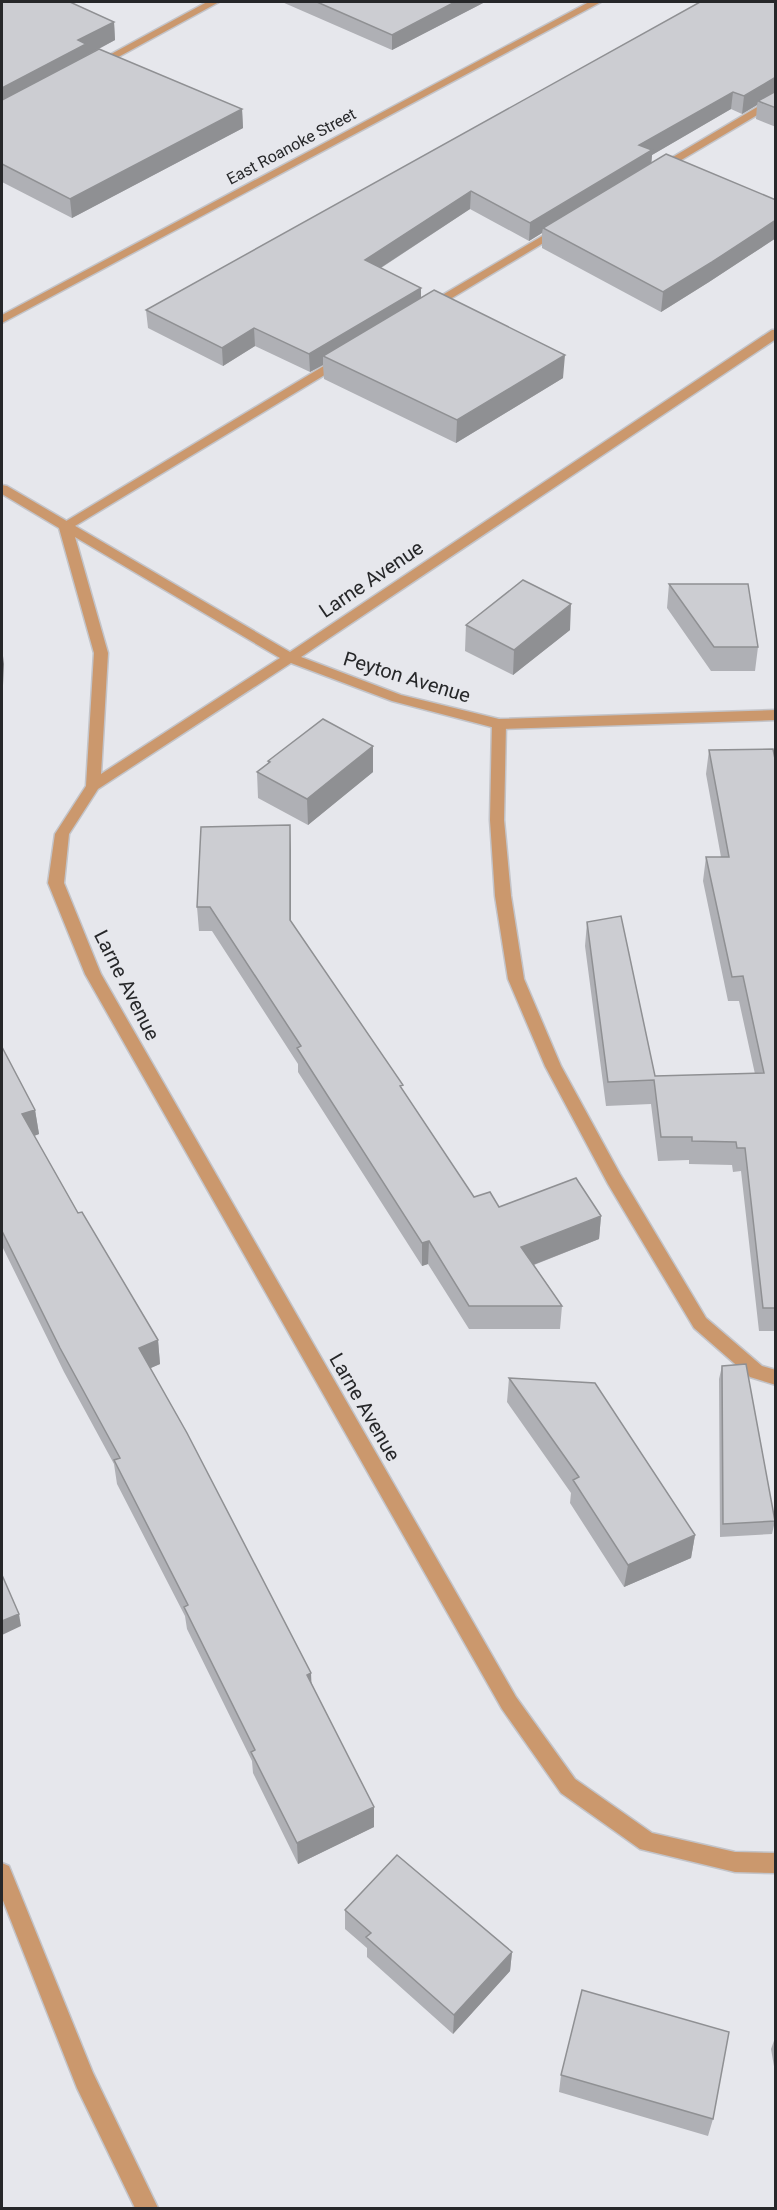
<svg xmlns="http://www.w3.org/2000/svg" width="777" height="2210" font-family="Roboto,sans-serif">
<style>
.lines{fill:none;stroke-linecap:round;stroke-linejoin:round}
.service-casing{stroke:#c3c4c9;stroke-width:3}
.minor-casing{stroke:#c3c4c9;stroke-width:3}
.service{fill:#cb986d;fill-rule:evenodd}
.minor{fill:#cb986d;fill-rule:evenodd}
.wall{fill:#afb0b5}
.shaded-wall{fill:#8f9093}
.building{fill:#cccdd2;stroke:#8f9093;stroke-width:1.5}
.labels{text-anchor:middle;stroke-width:6;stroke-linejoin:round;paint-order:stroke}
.far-street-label{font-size:16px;fill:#262729;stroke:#e6e7ec}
.street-label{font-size:20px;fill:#262729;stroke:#e6e7ec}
</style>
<rect width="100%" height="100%" fill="#e6e7ec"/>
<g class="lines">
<defs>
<path id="service" d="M207,2H219L100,67L91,65Z
M776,96V104L661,172L651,170Z
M561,225L565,226V230L432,310L422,307Z
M342,355L348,359L346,362L70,529H60L58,526Z
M499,719L506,724L504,820L511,896L524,979L561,1066L620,1174L706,1318L762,1366L776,1370V1385L750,1377L694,1328L608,1184L545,1066L508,979L495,896L490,820L492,724Z
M2,1863L9,1866L93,2073L158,2208H135L77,2088L2,1898Z"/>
<path id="minor" d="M589,2H601L2,323V315Z
M772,330H776V339L301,657L401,695L499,719L776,710V720L499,729L392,701L291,663L98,789L69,834L64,883L101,974L516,1697L575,1779L652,1833L735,1852L776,1853V1873L735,1872L640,1849L561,1793L502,1709L85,974L48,883L55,834L86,786L94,653L59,528L2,494V485L7,486L290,652ZM75,537L280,658L101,774L108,653Z"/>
</defs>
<use href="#service" class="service-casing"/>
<use href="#minor" class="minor-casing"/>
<use href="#service" class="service"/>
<use href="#minor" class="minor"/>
</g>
<path class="wall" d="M2,2L114,22L115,40L88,55L242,109L243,128L72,218L2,182Z
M282,2H485L392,50Z
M776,2V127L756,119L757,105L742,114L731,109L652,155L651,163L776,200V238L709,282L661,312L542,248V233L529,241L470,209L381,268L421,288V298L563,378L456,443L324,379L323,365L310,372L255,346L223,366L148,328L146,310Z
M669,584L758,647L755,671H711L667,608Z
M466,625L570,630L513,675L465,651Z
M709,750L776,764V1331H759L741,1171L733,1172L732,1165L689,1164V1160L658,1161L651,1104L606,1106L585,946L587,922L655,1076L755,1074L739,1001H728L703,881L706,857H721L706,774Z
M268,761L373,772L308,825L258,798L257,772L268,764Z
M291,850V922L474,1197L499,1207L601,1216L599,1239L534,1265L562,1306L560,1329H469L428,1264L422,1266L298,1072V1064L212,931H199L197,907Z
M2,1047L35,1110L39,1134L34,1136L78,1213L158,1340L160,1364L150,1368L312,1684L374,1827L298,1864L253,1773L252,1761L187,1629L185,1616L117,1484L114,1464L64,1372L2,1246Z
M722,1366L775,1521L772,1534L720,1537L719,1379Z
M509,1378L695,1535L691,1558L624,1587L570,1503L571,1493L507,1402Z
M345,1910L512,1952L510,1971L453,2034L367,1957V1948L345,1929Z
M776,2035V2078L771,2049Z
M561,2075L713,2119L708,2136L559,2092Z"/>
<path class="shaded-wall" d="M455,2H485L392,50V35Z
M114,22L115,40L87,55L2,108V88L78,40Z
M776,77L775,94L758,101L757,105L742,114L744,96Z
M733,92L731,109L652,155L651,168L543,228L542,233L529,241L530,223L639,145Z
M242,109L243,128L72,218L70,199Z
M471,191L470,209L365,278V260Z
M776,220V238L709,282L661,312L663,292Z
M421,288V306L323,356V365L310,372L309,354Z
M254,328L255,346L223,366L222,348Z
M565,355L563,378L456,443L457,420Z
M571,604L570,630L513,675L514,650Z
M2,648L4,664L2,707Z
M373,746V772L308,825L307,799Z
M290,825L291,850V944L290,920Z
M35,1110L39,1134L26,1139L22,1114Z
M601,1216L599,1239L520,1270L521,1247Z
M429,1241L428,1264L422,1266V1243Z
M158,1340L160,1364L142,1372L139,1348Z
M695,1535L691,1558L624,1587L628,1565Z
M19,1614L21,1626L2,1635V1621Z
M311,1673L312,1695L307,1675Z
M374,1807V1827L298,1864L297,1843Z
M512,1952L510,1971L453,2034L454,2015Z"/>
<path class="building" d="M2,2H70L114,22L78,40L86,44L2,88Z
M317,2H455L392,35Z
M700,2H776V77L744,96L733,92L639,145L652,150L530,223L471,191L365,260L421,288L309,354L254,328L222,348L146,310Z
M99,49L242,109L70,199L2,164V100Z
M776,91V108L758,101Z
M666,154L776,200V220L712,262L663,292L543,228Z
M434,290L565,355L457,420L323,356Z
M523,580L571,604L514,650L466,625Z
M669,584H748L758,647H714Z
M323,719L373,746L307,799L257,772L270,762L268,761Z
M773,749L776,764V1308H763L745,1148H737L736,1142L692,1141V1137H661L654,1080L608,1082L587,922L621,916L655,1076L764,1073L743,976L732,977L706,857H729L709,750Z
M290,825V920L403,1085L400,1086L474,1197L490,1192L499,1207L576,1178L601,1216L521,1247L562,1306H469L429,1241L422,1243L297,1048L301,1046L210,907H197L201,827Z
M2,1047L35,1110L22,1114L78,1213L82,1212L158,1340L139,1348L187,1433L311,1673L307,1675L374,1807L297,1843L251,1752L255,1750L184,1607L188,1605L114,1460L120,1458L60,1348L2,1231Z
M746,1364L775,1521L723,1524L722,1366Z
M509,1378L595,1383L695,1535L628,1565L573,1480L579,1477Z
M2,1575L19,1614L2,1621Z
M397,1855L512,1952L454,2015L366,1937L371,1933L345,1910Z
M582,1990L729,2032L713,2119L561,2075Z"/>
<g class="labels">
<g class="far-street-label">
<text transform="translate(291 146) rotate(-28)" y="6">East Roanoke Street</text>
</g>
<g class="street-label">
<text transform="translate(371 579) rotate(-34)" y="7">Larne Avenue</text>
<text transform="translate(407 677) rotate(17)" y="7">Peyton Avenue</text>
<text transform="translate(127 985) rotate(63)" y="7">Larne Avenue</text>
<text transform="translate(365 1407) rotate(60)" y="7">Larne Avenue</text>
</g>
</g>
<rect width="777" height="2210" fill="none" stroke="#262729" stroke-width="6"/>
</svg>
